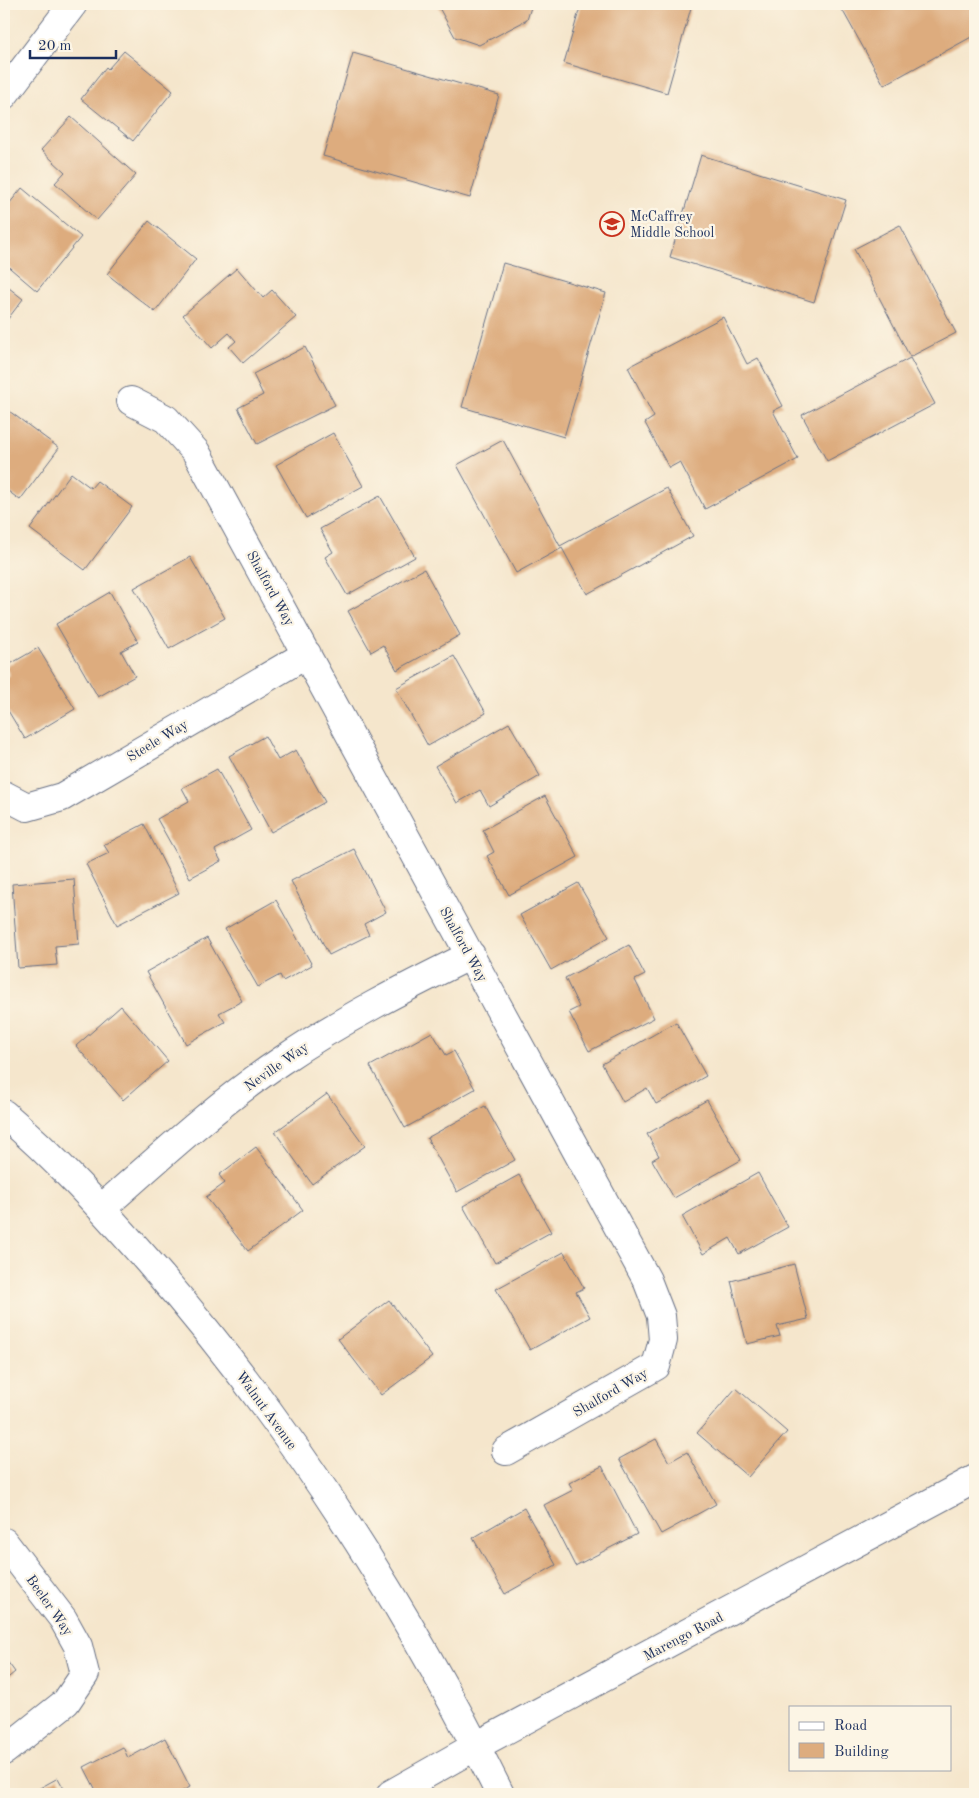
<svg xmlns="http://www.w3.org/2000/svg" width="979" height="1798" font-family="'Old Standard TT',serif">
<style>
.building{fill:#ddac7e}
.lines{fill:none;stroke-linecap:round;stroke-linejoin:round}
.minor-casing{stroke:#676f84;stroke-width:30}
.minor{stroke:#fff;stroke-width:28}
.labels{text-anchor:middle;stroke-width:4.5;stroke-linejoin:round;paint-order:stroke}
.poi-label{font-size:14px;fill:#1b2f5e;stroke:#fcf5e5;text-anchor:start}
.street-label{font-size:14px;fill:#1b2f5e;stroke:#fcf5e5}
</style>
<rect width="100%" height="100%" fill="#fcf5e5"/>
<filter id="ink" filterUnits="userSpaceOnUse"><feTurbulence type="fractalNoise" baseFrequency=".02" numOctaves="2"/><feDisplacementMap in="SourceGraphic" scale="10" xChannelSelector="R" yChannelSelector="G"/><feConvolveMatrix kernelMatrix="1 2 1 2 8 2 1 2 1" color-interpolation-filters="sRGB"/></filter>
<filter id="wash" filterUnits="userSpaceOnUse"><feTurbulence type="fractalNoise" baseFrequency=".0096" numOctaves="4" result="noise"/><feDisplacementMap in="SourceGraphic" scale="20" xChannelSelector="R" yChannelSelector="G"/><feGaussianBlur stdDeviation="1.12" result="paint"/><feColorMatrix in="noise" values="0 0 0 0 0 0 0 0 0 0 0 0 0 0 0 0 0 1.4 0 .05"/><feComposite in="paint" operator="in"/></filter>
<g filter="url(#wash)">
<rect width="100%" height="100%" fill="#f5e6cc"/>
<g id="blocks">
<path class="building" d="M437,4H532L527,20L479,45L455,37Z
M581,4H692L667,93L564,63Z
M839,4H975V35L884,85Z
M124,51L173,91L133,141L81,99L106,67L108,69Z
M353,53L499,95L470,198L323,156Z
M71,117L136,175L97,220L55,183L65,172L41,150Z
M701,155L846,200L814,302L670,257Z
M22,188L81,237L37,291L4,263V210Z
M149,221L196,259L155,312L107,274Z
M900,225L956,333L910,357L854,249Z
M503,263L606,293L564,437L462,407Z
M237,268L263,298L272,290L296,317L243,363L229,347L236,341L229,333L212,348L183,315Z
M4,284L23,299L4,324Z
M723,317L747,364L758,358L783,406L773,411L798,459L705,509L680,462L669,468L645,423L654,417L628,367Z
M305,347L335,405L257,444L238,408L263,395L253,374Z
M910,358L935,404L827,461L802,415Z
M9,411L59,448L20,500L4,488V418Z
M333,433L363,486L306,518L276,465Z
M503,440L560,546L667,488L693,536L587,594L562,548L516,573L457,465Z
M71,473L91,488L97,481L132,507L85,570L30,529Z
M380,496L415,557L347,595L325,557L333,552L320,529Z
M190,557L225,618L169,649L134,588Z
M424,569L460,635L397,670L383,645L371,652L348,611Z
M110,592L138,642L121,651L135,676L98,697L56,624Z
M38,648L75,709L25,739L4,704V679L10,675L5,667Z
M454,656L486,713L428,746L396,688Z
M509,723L540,776L489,806L480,790L457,803L435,766Z
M265,736L278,760L296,750L325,802L271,832L229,756Z
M217,769L251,830L215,850L221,861L190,878L157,819L189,801L182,788Z
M545,796L578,857L509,895L487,856L494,852L483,830Z
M144,824L179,893L117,925L86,864L109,853L104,845Z
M354,849L386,912L364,924L369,935L329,955L291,881Z
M74,879L79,944L55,946L57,965L18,968L12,884Z
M578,883L609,937L551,970L520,915Z
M276,900L312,965L283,981L280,975L258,987L225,929Z
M207,938L242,1001L219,1013L225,1022L186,1044L146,972Z
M629,945L645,975L635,980L654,1018L589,1051L569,1012L579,1007L565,978Z
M121,1006L168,1061L123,1100L76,1046Z
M676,1022L706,1076L656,1104L647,1088L623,1102L602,1064Z
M432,1032L446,1055L454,1051L475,1089L405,1128L370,1066Z
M327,1094L365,1146L312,1184L275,1132Z
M707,1100L741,1160L674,1198L652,1160L659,1156L647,1134Z
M485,1106L515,1160L457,1192L427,1138Z
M256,1147L303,1210L248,1251L206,1197L225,1183L219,1175Z
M758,1173L788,1227L739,1254L730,1238L703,1254L682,1216Z
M519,1175L551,1232L495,1263L463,1206Z
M564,1252L584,1288L576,1292L590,1317L530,1350L496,1289Z
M794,1264L808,1319L777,1326L780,1336L747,1344L731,1281Z
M389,1300L432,1357L381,1395L338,1339Z
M736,1388L787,1432L748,1477L697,1433Z
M656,1439L669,1462L687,1452L716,1504L661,1534L619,1459Z
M602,1466L637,1534L575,1566L544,1505L573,1490L569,1483Z
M524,1508L556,1565L505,1594L473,1538Z
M4,1657L15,1672L4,1681Z
M165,1738L190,1787L177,1794H98L84,1767L123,1747L128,1758Z
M58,1778L67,1794H29Z"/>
</g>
</g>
<g filter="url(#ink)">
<use href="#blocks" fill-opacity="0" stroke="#676f84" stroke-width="1"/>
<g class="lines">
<defs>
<path id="minor" d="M4,95L73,4
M131,401L166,419L196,452L647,1280L661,1316L663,1340L656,1366L506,1451
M4,795L27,807L62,797L307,654
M4,1114C56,1158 102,1209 147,1260C288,1420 405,1603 500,1794
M102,1208C160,1157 217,1104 281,1061C341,1020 406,987 471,955
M4,1542L63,1619L78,1646L85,1674L66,1702L4,1751
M391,1794L476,1746L975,1479"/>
</defs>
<use href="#minor" class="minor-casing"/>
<use href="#minor" class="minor"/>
</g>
</g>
<defs>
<symbol id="school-ring" viewBox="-11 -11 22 22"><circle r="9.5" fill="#fcf5e5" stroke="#c8321e" stroke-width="1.5"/><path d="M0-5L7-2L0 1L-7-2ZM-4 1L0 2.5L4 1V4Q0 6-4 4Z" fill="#c8321e"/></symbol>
</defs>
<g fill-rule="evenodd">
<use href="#school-ring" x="598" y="210" width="28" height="28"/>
</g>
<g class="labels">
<g class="poi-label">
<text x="630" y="221">McCaffrey<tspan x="630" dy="16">Middle School</tspan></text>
</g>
<g class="street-label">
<text transform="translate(271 588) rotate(61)" y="5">Shalford Way</text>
<text transform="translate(157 740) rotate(-31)" y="5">Steele Way</text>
<text transform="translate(464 944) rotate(61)" y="5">Shalford Way</text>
<text transform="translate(276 1066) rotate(-35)" y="5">Neville Way</text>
<text transform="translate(610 1392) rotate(-30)" y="5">Shalford Way</text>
<text transform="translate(267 1410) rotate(54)" y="5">Walnut Avenue</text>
<text transform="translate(50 1605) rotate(55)" y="5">Beeler Way</text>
<text transform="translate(683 1636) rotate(-28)" y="5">Marengo Road</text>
</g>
</g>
<rect width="979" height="1798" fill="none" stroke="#fcf5e5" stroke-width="20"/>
<rect x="789" y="1706" width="162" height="65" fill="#fcf5e5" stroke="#a2a6af"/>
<rect x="799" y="1722" width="25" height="8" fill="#ffffff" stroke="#a2a6af"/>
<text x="834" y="1730" font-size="15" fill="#1b2f5e">Road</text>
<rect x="799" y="1743" width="25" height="15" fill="#ddac7e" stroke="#a2a6af"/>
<text x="834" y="1756" font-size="15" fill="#1b2f5e">Building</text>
<path d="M30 50v8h86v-8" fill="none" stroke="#1b2f5e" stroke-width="2.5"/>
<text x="38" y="50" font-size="15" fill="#1b2f5e" stroke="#fcf5e5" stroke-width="4" paint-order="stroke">20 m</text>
</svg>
